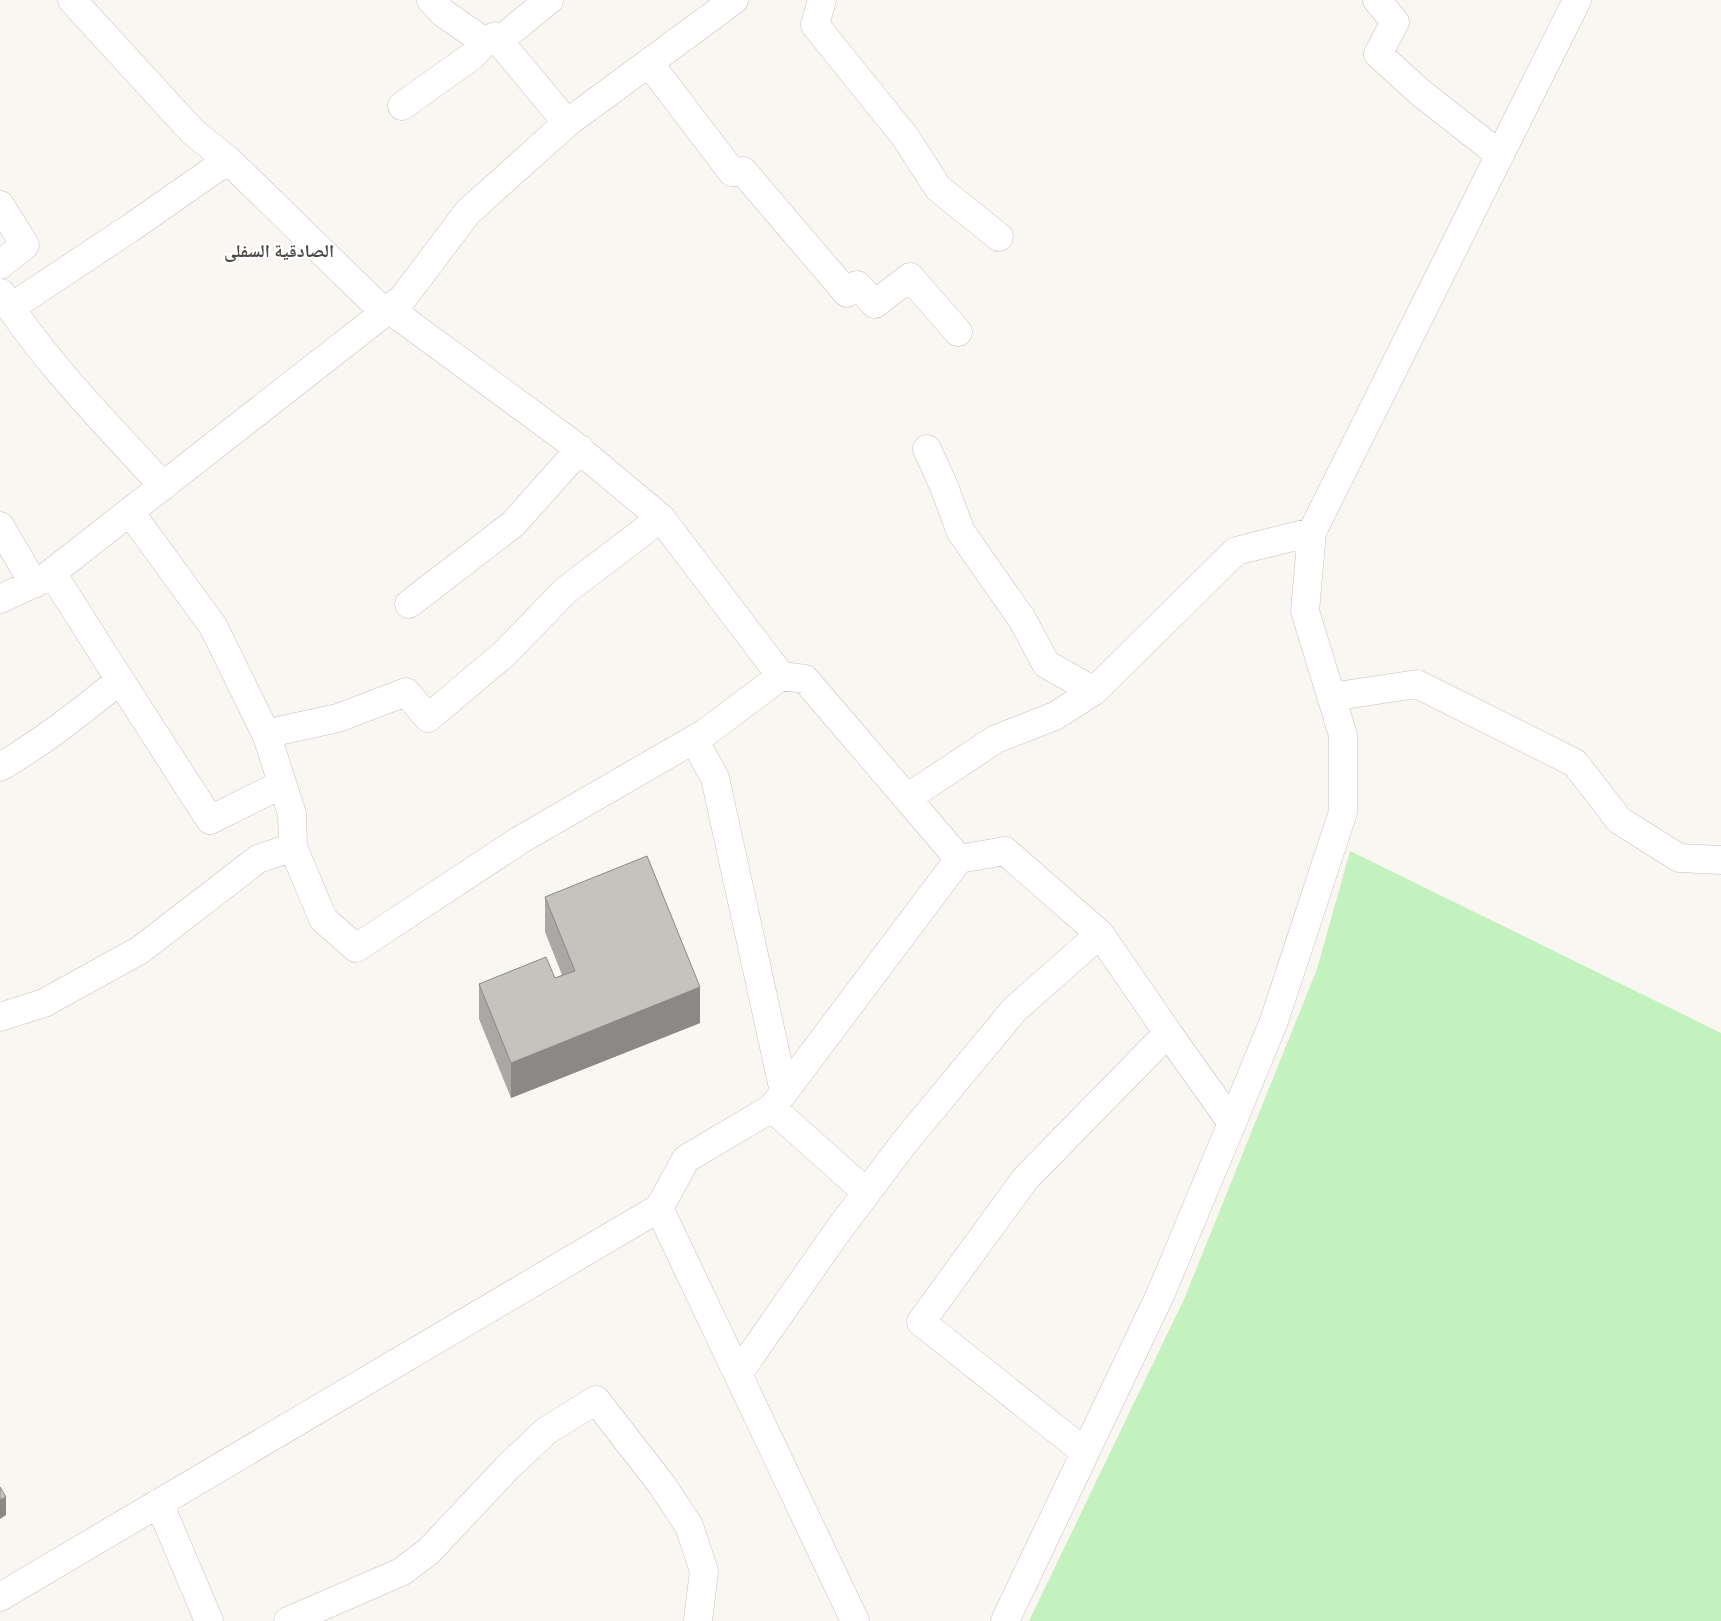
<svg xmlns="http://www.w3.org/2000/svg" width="1721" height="1621" font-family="Lato,'Noto Naskh Arabic',sans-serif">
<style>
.green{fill:#c3f2be}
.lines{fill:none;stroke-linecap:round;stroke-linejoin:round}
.minor-casing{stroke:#c6c2bf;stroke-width:29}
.minor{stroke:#fff;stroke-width:28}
.wall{fill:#aaa8a4}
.shaded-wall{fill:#8b8886}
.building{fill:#c6c3bf;stroke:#8b8886}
.labels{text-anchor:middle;stroke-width:4.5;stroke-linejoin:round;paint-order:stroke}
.district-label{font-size:18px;font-weight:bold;fill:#4b4846;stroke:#fff}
</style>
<rect width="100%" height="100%" fill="#faf6f2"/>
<path class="green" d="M1350,851L1721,1033V1621H1029L1185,1297L1317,969Z"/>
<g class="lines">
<defs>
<path id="minor" d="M72,0L193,132L228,160
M431,0L443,13L485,42L495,36L567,123
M822,0L815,25L906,138L938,188L999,237
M1377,0L1395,22L1378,54L1421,93L1500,155
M499,41L549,0
M649,63L732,172L743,171L847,293L857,285L875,304L910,277L958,332
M402,106L472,56L485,42
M0,205L25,245L0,265
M1,293C46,364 107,424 163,486
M10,308L129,229L228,160L385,313
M389,309L570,442L661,518L781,676L805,679L959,859
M927,449L943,484L961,532L1022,619L1046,664L1094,691
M130,512L213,626L267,736L292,814L293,847L323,919L356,948L520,840L705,733L781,676
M0,526L34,584
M0,599L45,578L403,298L468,212L567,123L734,0
M409,604L513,524L580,449
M120,680L210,820L282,784
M1331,697L1417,684L1575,763L1619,820L1679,858L1721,860
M267,736L278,731L338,718L406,692L428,718L504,654L565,591L661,518
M694,740L715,778L784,1092
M0,767C43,742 82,711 120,680L52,573
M907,798L996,739L1055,716L1094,691L1236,551L1312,532
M0,1017L44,1003L140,950L258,859L293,847
M1168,1033L1232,1123
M772,1108L867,1193
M659,1208L855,1621
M1085,1452L921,1322L1025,1179L1168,1033L1100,934
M159,1503L209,1621
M0,1597L659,1208L686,1159L772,1108L959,859L1005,851L1100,934L1014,1010L904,1143L837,1232L738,1374
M288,1621L401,1572L428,1552L507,1468L546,1431L596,1400L662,1485L689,1526L704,1571L698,1621
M1005,1621L1161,1293L1232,1123L1274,1021L1343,812V735L1305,611L1312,532L1577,0"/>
</defs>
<use href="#minor" class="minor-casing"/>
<use href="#minor" class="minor"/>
</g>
<path class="wall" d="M545,897L700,1023L511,1098L479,1019V984L555,978L562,975L545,932Z"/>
<path class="shaded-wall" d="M700,987V1023L511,1098V1063Z
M6,1497V1515L0,1519V1500Z"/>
<path class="building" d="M647,856L700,987L511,1063L479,984L546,957L555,978L575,971L545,897Z
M0,1487L6,1497L0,1500Z"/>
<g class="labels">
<g class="district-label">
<text x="279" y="257">الصادقية السفلى</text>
</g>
</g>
</svg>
